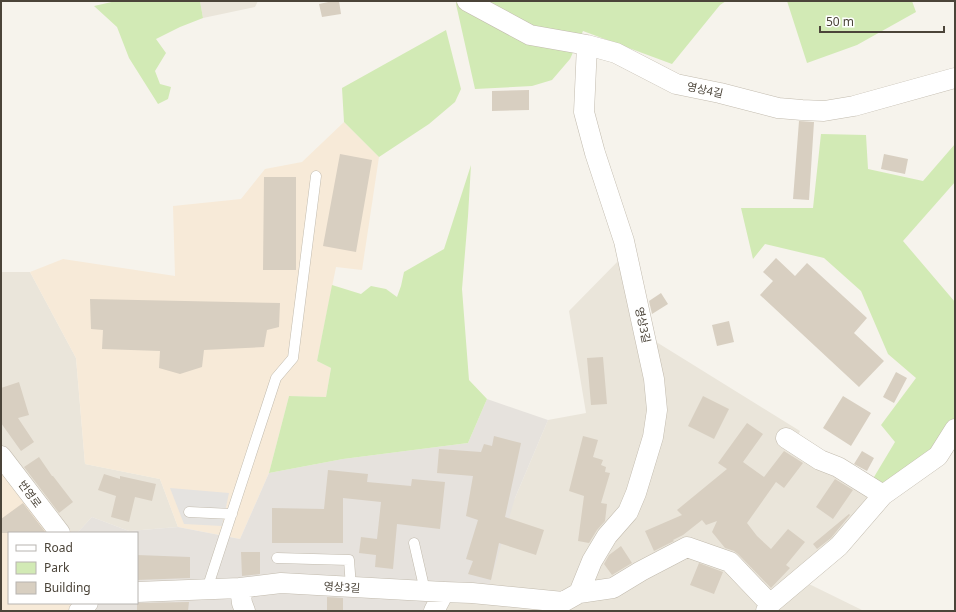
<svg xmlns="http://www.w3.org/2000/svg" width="956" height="612" font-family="'Noto Sans','Noto Sans KR',sans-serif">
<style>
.residential{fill:#eae5da}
.commercial{fill:#f7ead8}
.industrial{fill:#e6e2dd}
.green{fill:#d2eab5}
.parking{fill:#e5e3e0}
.building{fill:#d8cfc1}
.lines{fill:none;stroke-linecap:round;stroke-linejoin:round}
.lane-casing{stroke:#c2bbae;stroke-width:11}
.street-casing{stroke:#c2bbae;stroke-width:21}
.lane{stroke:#fff;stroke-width:10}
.street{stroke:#fff;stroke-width:20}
.labels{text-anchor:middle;stroke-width:4;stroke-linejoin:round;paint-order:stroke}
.street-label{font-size:11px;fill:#4b4439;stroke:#fff}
</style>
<rect width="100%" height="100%" fill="#f6f3ec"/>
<path class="residential" d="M200,1H258L255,7L203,18Z
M622,257L637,330L800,431L793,448L890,500L809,584L864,611H434L515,498L548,420L586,413L569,311Z
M1,272H30L76,358L85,464L160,479L178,527L129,531L92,517L77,533H72L3,446H1Z"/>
<path class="commercial" d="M344,122L379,157L362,270L336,267L317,361L331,368L326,397L289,396L269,473L240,539L178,527L160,479L85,464L76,358L30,272L63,259L175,276L173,206L241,199L265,169L302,162Z
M1,446H3L72,533H9V603H99L86,611H1Z"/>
<path class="industrial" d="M487,399L548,420L515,498L489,586L455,582L434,611H86L99,603H137V533H77L92,517L129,531L178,527L240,539L269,473L343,459L468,443Z"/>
<path class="green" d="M116,1H200L203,18L180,27L156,39L166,53L155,71L160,84L171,87L168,99L158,104L129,58L117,27L94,6Z
M457,1H726L720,5L672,64L583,31L570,59L552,80L532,86L475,89L456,4Z
M787,1H912L916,12L857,45L807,63Z
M446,30L461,89L455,102L429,124L379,157L344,122L342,88Z
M821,134L866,135L868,169L923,181L955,144V182L903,241L955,302V447L865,492L895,442L881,425L916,378L888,354L861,291L824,258L765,244L753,259L741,208H813Z
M471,165L468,216L462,289L469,380L487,399L468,443L343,459L269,473L289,396L326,397L331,368L317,361L332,285L361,294L371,286L386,289L397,297L401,286L404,272L444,249Z"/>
<path class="parking" d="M170,488L229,493L222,526L184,524Z"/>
<path class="building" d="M333,1H339L341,14L322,17L319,4Z
M529,90V110L492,111V91Z
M799,121L814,122L809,200L793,199Z
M340,154L372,160L356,252L323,246Z
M884,154L908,159L905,174L881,169Z
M264,177H296V270H263Z
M776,258L795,276L807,263L867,318L854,333L884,361L859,387L760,295L773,281L763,272Z
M661,293L668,304L652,314L649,301Z
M90,299L280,303L279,327L267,330L264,347L204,350L202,367L180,374L159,368L160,351L102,349L103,330L91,329Z
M729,321L734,342L717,346L712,325Z
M603,357L607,404L591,405L587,358Z
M896,372L907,378L894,403L883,397Z
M19,382L29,415L18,418L34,442L21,451L1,423V388Z
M703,396L729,409L714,439L688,426Z
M843,396L871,413L851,446L823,428Z
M747,423L763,434L743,462L764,477L784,451L803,463L784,488L776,482L747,523L757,536L771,549L788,529L805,542L786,565L790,568L771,588L738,554L734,551L725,548L712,532L717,521L706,525L702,520L683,535L673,540L674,541L654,551L645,531L682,515L677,510L727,469L718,463Z
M494,436L521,443L505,517L544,530L536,555L499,543L491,580L468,574L473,561L466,559L478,520L466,516L473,476L437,473L439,449L481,452L484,444L492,446Z
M583,436L598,440L593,457L603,460L601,465L606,467L605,472L610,473L601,503L607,504L605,521L597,530L589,543L578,541L584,496L569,491Z
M862,451L874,458L867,471L854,464Z
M39,457L52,476H53L73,502L59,513L24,467Z
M328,470L368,474L367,482L411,486L412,479L445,482L440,529L397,524L393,569L375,567L376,555L359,553L361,537L377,539L381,502L343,498V543H272V508L324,509Z
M104,474L120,479V476L156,484L152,501L135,497L129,522L111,517L116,496L98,490Z
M835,479L853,490L833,519L816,507Z
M23,503L46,533H1V519Z
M849,514L850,515L831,538L817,549L813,544Z
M621,546L632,563L612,575L604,564L609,555Z
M241,552H260V574L242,576Z
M137,555L190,557V578L137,580Z
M699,563L723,572L714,594L690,585Z
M327,597L343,598V611H327Z
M189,602L188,611H137V603Z"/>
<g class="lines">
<defs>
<path id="lane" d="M189,512L232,514
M414,543L425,591
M277,558L349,560L351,587
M207,589L276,378L293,358L316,176"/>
<path id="street" d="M467,1L530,35L587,45L616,53L676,84L720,93L778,108L802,110L824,111L854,106L955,78
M786,438L820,460L838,467L883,495
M1,456L60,533
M240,588L242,603L245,611
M137,592L240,588L281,583L444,592L472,593L563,602L579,593L592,561L607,536L628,512L636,493L653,437L657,410L654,379L624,241L595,153L584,112L587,45
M579,593L613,588L641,571L687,547L730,562L770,604
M79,611L88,603
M434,611L444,592
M766,611L770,604L839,546L883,495L938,456L955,429"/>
</defs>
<use href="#lane" class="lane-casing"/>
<use href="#street" class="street-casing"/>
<use href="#lane" class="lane"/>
<use href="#street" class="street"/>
</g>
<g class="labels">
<g class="street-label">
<text transform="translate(705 90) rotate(12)" y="4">영상4길</text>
<text transform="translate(643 325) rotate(78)" y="4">영상3길</text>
<text transform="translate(30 494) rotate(53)" y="4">번영로</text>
<text transform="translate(342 587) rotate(3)" y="4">영상3길</text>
</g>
</g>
<rect width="956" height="612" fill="none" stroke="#4b4439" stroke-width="4"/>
<rect x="8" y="532" width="130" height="72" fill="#ffffff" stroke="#b7b4b0"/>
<rect x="16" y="545" width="20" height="6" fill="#ffffff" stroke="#b7b4b0"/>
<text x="44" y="552" font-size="12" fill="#4b4439">Road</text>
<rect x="16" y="562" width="20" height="12" fill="#d2eab5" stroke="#b7b4b0"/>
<text x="44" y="572" font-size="12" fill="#4b4439">Park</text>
<rect x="16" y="582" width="20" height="12" fill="#d8cfc1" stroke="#b7b4b0"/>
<text x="44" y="592" font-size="12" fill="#4b4439">Building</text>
<path d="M820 26v6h124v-6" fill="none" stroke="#4b4439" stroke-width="2"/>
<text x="826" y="26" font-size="12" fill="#4b4439" stroke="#ffffff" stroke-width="3" paint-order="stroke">50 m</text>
</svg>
